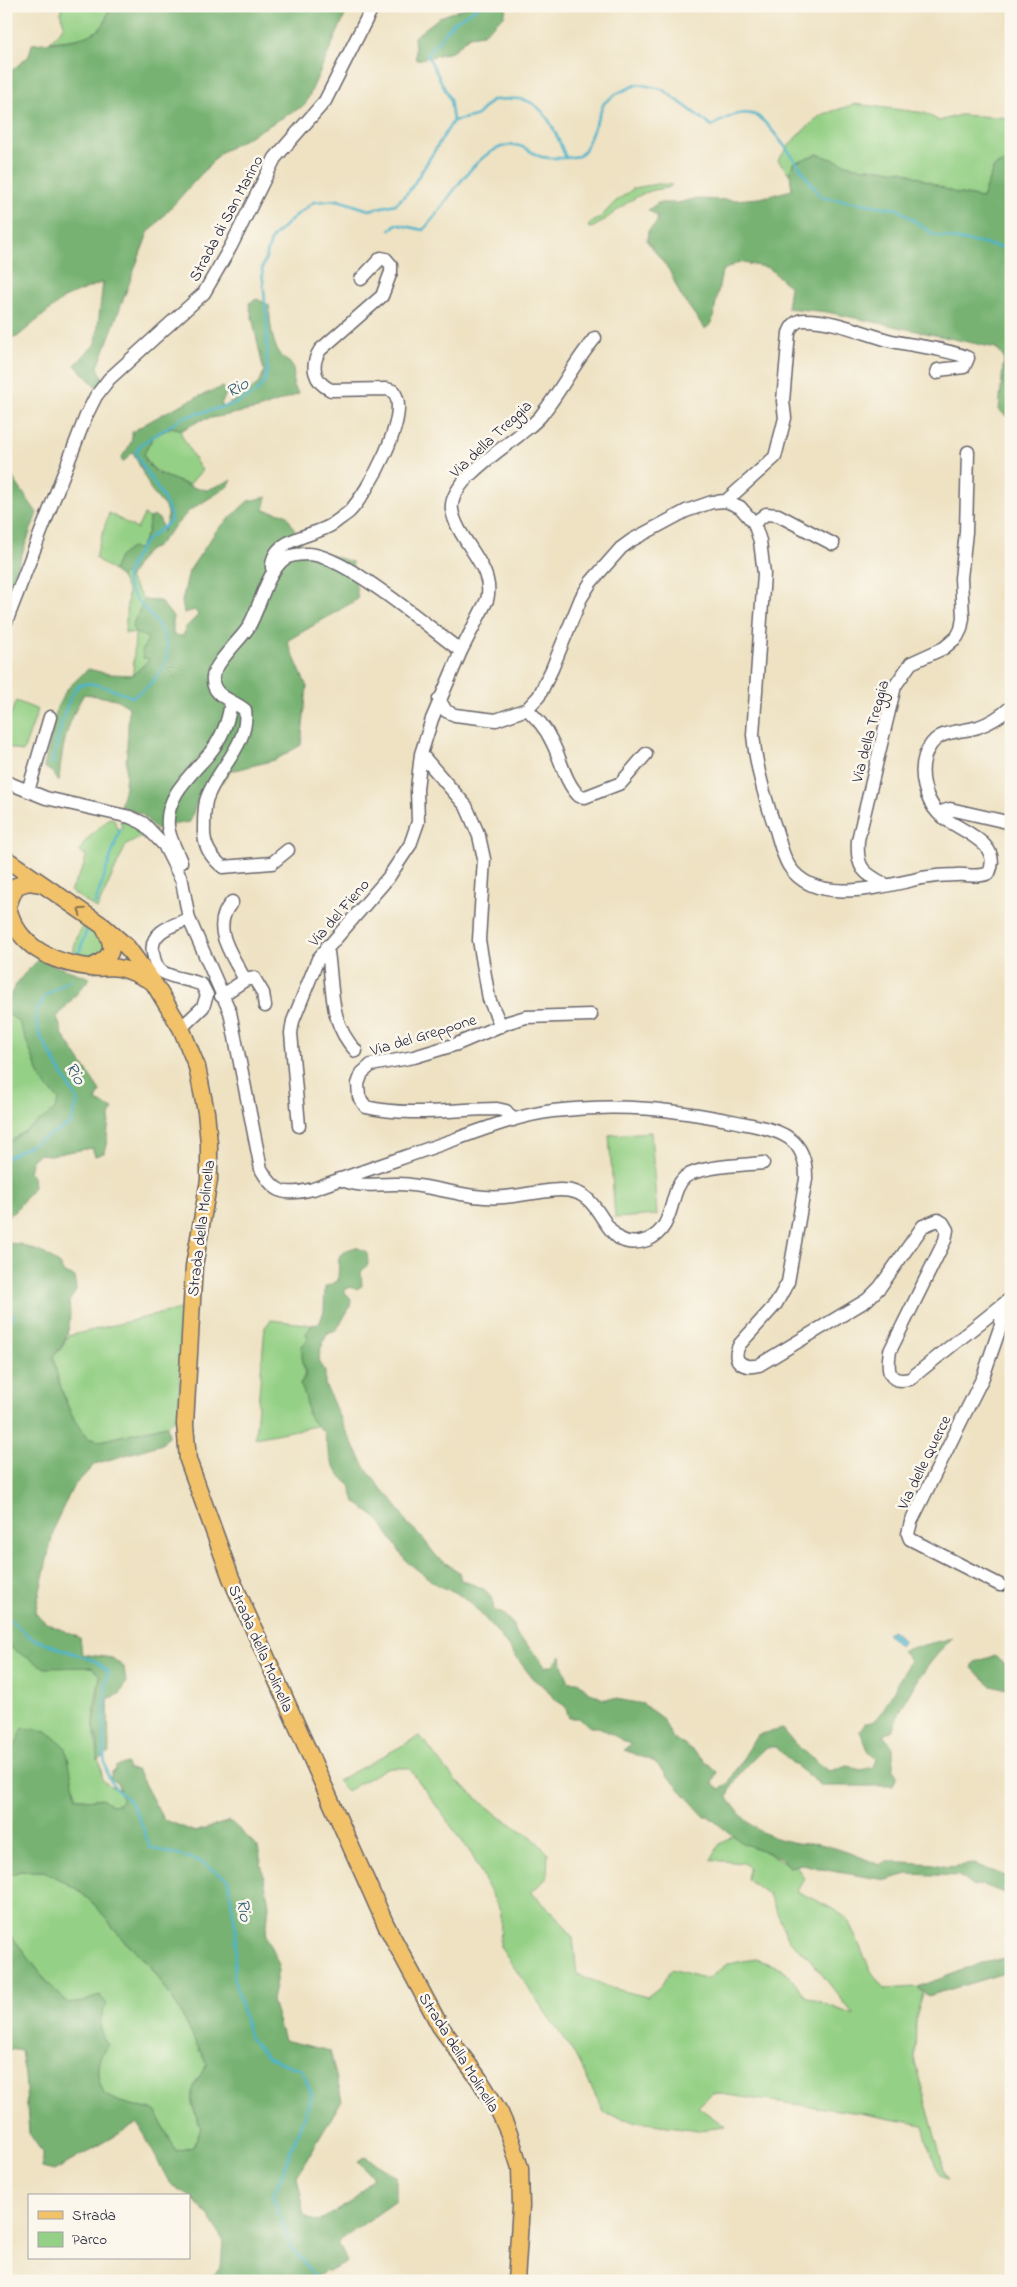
<svg xmlns="http://www.w3.org/2000/svg" width="1017" height="2287" font-family="'Indie Flower',sans-serif">
<style>
.green{fill:#94d085;stroke:#5b7960}
.forest{fill:#77b272;stroke:#4c6a56}
.water{fill:#4db4cb;stroke:#386b83}
.lines{fill:none;stroke-linecap:round;stroke-linejoin:round}
.stream{stroke:#4db4cb;stroke-width:2.5}
.minor-casing{stroke:#69656b;stroke-width:15}
.major-casing{stroke:#69656b;stroke-width:19}
.minor{stroke:#fff;stroke-width:12}
.major{stroke:#f2c26a;stroke-width:16}
.oneway{stroke:#8a7252}
.labels{text-anchor:middle;stroke-width:5;stroke-linejoin:round;paint-order:stroke}
.street-label{font-size:16px;fill:#22223b;stroke:#fbf7ec}
.water-label{font-size:18px;font-style:italic;fill:#335c75;stroke:#fbf7ec}
</style>
<rect width="100%" height="100%" fill="#fbf7ec"/>
<filter id="ink" filterUnits="userSpaceOnUse"><feTurbulence type="fractalNoise" baseFrequency=".02" numOctaves="2"/><feDisplacementMap in="SourceGraphic" scale="10" xChannelSelector="R" yChannelSelector="G"/><feConvolveMatrix kernelMatrix="1 2 1 2 8 2 1 2 1" color-interpolation-filters="sRGB"/></filter>
<filter id="wash" filterUnits="userSpaceOnUse"><feTurbulence type="fractalNoise" baseFrequency=".0096" numOctaves="4" result="noise"/><feDisplacementMap in="SourceGraphic" scale="20" xChannelSelector="R" yChannelSelector="G"/><feGaussianBlur stdDeviation="1.12" result="paint"/><feColorMatrix in="noise" values="0 0 0 0 0 0 0 0 0 0 0 0 0 0 0 0 0 1.4 0 .05"/><feComposite in="paint" operator="in"/></filter>
<g filter="url(#wash)">
<rect width="100%" height="100%" fill="#eee2c3"/>
<path class="green" d="M61,6H109C108,11 107,18 105,22C95,40 67,40 49,42L58,34L64,25L61,15Z
M855,104L925,113L939,121L960,115L1011,118V158L994,167L982,198L955,193L903,171L855,167L818,155L793,163L790,175L778,160L796,137L821,115Z
M658,184L672,185L668,188C633,190 620,212 592,228L588,227L590,223L600,218L615,202L634,188Z
M172,427L182,430L181,434L198,465L202,470L189,485C170,478 151,474 144,454L153,437Z
M109,513L137,529L144,515L149,518L148,532L139,549L119,557L113,571L95,558Z
M125,573L144,600L132,626L148,638L150,659L133,675L135,633H125L128,592L121,577Z
M16,701L38,710L23,752L6,746V726Z
M109,818L114,819L117,829L122,828L120,820L132,823L146,835L126,845L97,909L70,891L84,866L86,855L79,852C86,837 98,830 109,818Z
M83,926L104,935L109,942L97,960L74,958C73,945 76,936 83,926Z
M6,1012L19,1022L42,1081L59,1100L55,1111L6,1144Z
M651,1132L657,1215L615,1218L609,1135Z
M184,1308L178,1416L167,1425L100,1441L87,1438C68,1415 59,1386 53,1356L61,1349L68,1336Z
M271,1320L312,1325L306,1334L309,1339L302,1362C306,1371 305,1376 300,1384L308,1401L307,1413L316,1426L255,1438L265,1327Z
M6,1645L76,1667H92L100,1676C97,1692 93,1711 94,1727C96,1745 100,1763 103,1781L112,1787L120,1789L122,1800L119,1804L111,1805L102,1798L88,1800L75,1797L13,1748L6,1746Z
M420,1736L455,1780L500,1817L532,1837L548,1853L547,1878L531,1892L561,1921L573,1938L577,1974L612,1988L647,1997L661,1986L671,1969L708,1979L727,1964L755,1959L782,1968L807,1997L854,2015L808,1957L789,1940L769,1895L747,1879L749,1868L744,1863L711,1860L719,1845L733,1835C750,1850 773,1850 789,1867L796,1865L804,1879L797,1891L831,1908L847,1918L871,1971L884,1989L917,1987L923,1993L916,2018L915,2063L947,2180C932,2169 928,2142 923,2125L860,2113L712,2093L698,2107L726,2127L699,2130L637,2122L605,2114L575,2055L500,1947L501,1913L472,1855L409,1768H386L347,1791L337,1781Z
M20,1871H44L77,1889L97,1907L121,1938L150,1965L179,2009L207,2065C187,2095 188,2096 201,2128L193,2147L176,2151L155,2111L120,2102L104,2094C96,2073 94,2064 108,2045L101,2037L100,1996L84,2001L68,2003L48,1983L6,1929V1877Z"/>
<path class="forest" d="M109,6H345L347,11L305,105L220,153L148,233L98,367L103,379L100,384L95,386L75,365L96,343L103,282L64,298L17,337L6,339V101L9,96L11,71L29,56L32,44C51,42 95,42 105,22C107,17 108,11 109,6Z
M470,6H507L504,16L483,34L469,36L452,52L416,60L414,37L440,17Z
M818,154L855,167L903,171L955,193L982,198L994,167L1011,158V420L999,410L1004,358L996,348L827,312L787,308L790,287L769,268L739,262L722,271L712,323L705,329L681,296L669,270L647,241L648,231L657,222V216L648,210L658,203H678L693,199L735,200L760,198L792,190L790,175L793,163Z
M257,299L269,305C270,319 271,334 276,347C283,368 297,353 293,386L299,394L258,409L201,420L182,430L172,427L153,437L144,454L147,463L157,473L195,488L207,490L232,480L227,487L189,511L155,548C143,550 134,569 129,579L125,573L121,577L113,571L119,557L131,548L139,549L148,532L149,518L155,516L160,520L163,532L168,515L165,507L152,492L133,452L123,462L121,458C127,450 133,442 132,432C161,414 190,399 223,387L227,392L221,404L224,407L258,384L264,372L249,303Z
M6,468L37,513L6,598Z
M267,497L264,510L286,514L306,551L323,553L352,562L358,599L287,641L307,687L301,745L275,760L231,771L215,791L198,798L190,822L164,826L156,830L142,814L120,807L125,787L129,707L116,699L84,694C67,722 61,750 59,782L52,772L44,767L57,707L67,689L88,669L109,674L133,675L150,659L143,658L142,651L148,638L135,633L132,626L144,600L160,601L173,617V635L183,636L186,627L198,615L195,610L184,613L182,601L189,571L216,531L248,501Z
M39,960L90,978L57,1017L63,1035L100,1091L96,1101L113,1109C106,1124 109,1138 104,1153L95,1156L92,1148L50,1155L39,1154L32,1159L29,1172L33,1177L34,1187L15,1211L6,1218V1144L54,1111L59,1100L42,1081L19,1022L6,1012C6,993 25,971 39,960Z
M6,1243L20,1244L45,1254L58,1263L64,1273L75,1277L76,1291L69,1302C72,1323 68,1341 53,1357C59,1386 68,1415 87,1438L100,1441L167,1425L169,1435L162,1444L95,1464L73,1487L55,1524L35,1613L46,1623L80,1638L82,1654L112,1658L124,1667L126,1682L121,1693L108,1699L109,1753L98,1760V1744L94,1726L100,1676L92,1667L45,1668L6,1645Z
M356,1247L367,1252L368,1264L361,1272L362,1286L356,1289L350,1287L344,1291L351,1299L350,1307L336,1331L328,1332L320,1350L319,1363L325,1372V1384L344,1428L367,1470L383,1491L391,1498L408,1524L421,1536L437,1557L459,1572L461,1580C480,1588 491,1586 494,1610L503,1614L514,1625L516,1634L538,1656L545,1667L553,1665L561,1656L562,1665L569,1682H578L589,1692L603,1699H616L643,1704L663,1719L672,1738L684,1744L703,1759L717,1772L713,1784L720,1789L728,1784L757,1735L783,1729L795,1744L829,1771L848,1766L861,1770L873,1767L876,1759L868,1750L860,1730L865,1723L872,1722L881,1714L910,1660L902,1652L907,1649L952,1638C928,1663 903,1697 893,1730L884,1735L893,1747V1770L897,1775L893,1786H822L790,1761L776,1747H766C751,1761 732,1778 728,1798C748,1827 763,1837 797,1843C805,1845 813,1842 820,1844C840,1849 860,1856 879,1865L889,1861L934,1864L947,1867L974,1864L1011,1878V1895L982,1885L973,1887L959,1876L908,1874L886,1880L826,1870L803,1864L789,1867L780,1857L742,1843L708,1816H704L655,1762L624,1750L631,1745L599,1727H590L579,1718H569L565,1706L554,1699L546,1688L533,1679L497,1632L471,1603L455,1592L437,1585L405,1560L380,1521L355,1502L350,1485C334,1475 327,1451 324,1432C299,1413 313,1408 300,1384L305,1377V1369L302,1362V1346L308,1339L306,1334L312,1325L320,1322L324,1311L325,1287L338,1281L339,1257L347,1250Z
M994,1656C1012,1667 1011,1670 1011,1690L991,1685L972,1668L975,1662Z
M23,1728L47,1731L66,1748L76,1797L88,1800L102,1798L111,1805L119,1804L122,1800L118,1783L110,1779L112,1772L115,1771L117,1766L127,1763L128,1769L137,1770L163,1819L195,1832L230,1821L258,1847L269,1905L266,1936L279,1965L272,2001L284,2040L330,2051L342,2100L297,2176L305,2216L317,2222L353,2201L373,2177L358,2161L365,2157L396,2176V2201L338,2242L347,2262L306,2281H208L221,2267L223,2240L209,2216L191,2197L170,2184L138,2123L54,2171L42,2168V2152L29,2133L25,2076L21,2051L10,2049L6,2058V1929L48,1983L68,2003L84,2001L100,1996L107,2004C99,2018 97,2032 108,2045C94,2063 96,2074 104,2094L120,2102L155,2111L176,2151L193,2147L201,2128C188,2095 187,2096 207,2065L179,2009L150,1965L121,1938L97,1907L77,1889L44,1871H20L6,1877V1746L14,1748Z
M1011,1958V1971L928,1996L918,1987L982,1963Z"/>
<path class="water" d="M892,1630L904,1641L899,1646L887,1634Z"/>
<g class="lines">
<path class="stream" d="M453,121L476,116L492,100C500,100 511,98 519,99C547,102 557,137 566,158L579,156L585,150L604,103L616,94L638,84L662,89L712,126C725,119 739,109 755,115C771,122 809,181 821,197L898,209L934,235L1011,249
M390,230L396,224L423,230C448,205 476,144 514,145C523,145 531,152 539,156C547,159 557,158 566,158
M52,764C56,748 66,692 80,685C92,679 120,693 132,697C143,692 150,685 158,675C192,629 121,603 127,575C129,566 142,544 148,539C156,531 165,529 171,519C168,497 144,474 136,452L141,444L184,417L235,404L257,392L265,381L267,369V323L262,269L272,238L294,217L314,202L338,200L369,210L396,204L410,190L453,121L450,99L427,54L454,22L480,6
M95,904L120,829
M77,958L88,927
M6,1158L71,1124L78,1101L40,1036L35,1014L45,996L70,980
M6,1301L13,1316L6,1331
M6,1617L33,1639L95,1661L108,1671C105,1696 98,1762 111,1782C115,1790 124,1795 130,1802C139,1814 145,1832 150,1848L198,1860L228,1880L236,1931L234,1979L250,2039L268,2058L302,2070L312,2095L273,2197L291,2247L318,2281"/>
</g>
</g>
<g filter="url(#ink)">
<g class="lines">
<defs>
<path id="minor" d="M726,501L775,457L785,418L783,401L789,333C792,325 796,320 805,320C836,320 864,334 892,341C914,346 949,349 968,358L964,367L938,370L937,373
M754,523L766,514L778,515L833,544
M272,568C271,537 315,537 333,524C338,520 344,516 349,512C367,494 413,413 393,391L387,389L331,390C314,382 310,366 320,350L382,296L391,272V265L386,259L381,258L361,279
M6,622L86,416L96,396L109,379L204,293L231,246L275,158L325,101L373,6
M439,699L446,711L455,715L496,720L527,709L539,696L552,669L581,598L591,582L621,548L632,540L686,511L712,502L726,501L740,507L754,523L760,541L764,574L753,735C756,768 764,796 775,827C779,839 782,855 789,866C815,907 884,886 922,878C933,876 944,875 956,875C967,874 979,878 989,873C1004,841 955,830 938,813C925,799 919,774 925,756C935,728 955,734 978,727C990,723 1002,715 1011,707
M527,709C537,719 545,727 551,740C561,758 564,781 579,796L585,797L621,783L646,754
M421,754L466,806L479,836L484,859L479,940L489,999L501,1026
M6,782L46,798L130,817L143,823L164,845L182,881L189,919L230,1012L261,1169C275,1194 285,1196 313,1189C360,1172 408,1156 456,1139C487,1128 520,1115 553,1111C619,1103 673,1109 737,1122C775,1130 807,1133 806,1179L788,1282L776,1304L740,1344C730,1361 743,1369 759,1365L867,1300L880,1287L923,1226L938,1220L943,1223L947,1230L945,1240L890,1351C887,1369 887,1384 910,1379L1011,1298
M28,791L50,717
M938,813L950,809L1007,822L1011,826
M288,850L272,863L223,867C210,857 203,845 204,828C204,819 204,810 206,801C215,770 250,745 245,710C234,700 211,697 213,677C214,664 240,640 248,628C260,608 264,580 280,563C286,555 298,554 308,554C345,555 428,627 461,651
M181,862C177,851 169,838 168,826C165,796 192,774 209,754C222,738 229,721 231,701
M886,885C863,873 856,868 858,840L895,686L911,663L944,648L957,637L961,629L963,618L961,578L966,532L968,452
M232,902C209,928 232,954 245,980L254,978L263,993L265,1006
M327,946C334,984 327,1021 356,1051
M221,996L245,980
M181,1028L203,1007L207,995L202,985C190,979 172,979 161,971C156,967 154,959 153,953C149,931 174,925 189,919
M513,1120L506,1111L497,1109C454,1109 409,1117 366,1107L359,1097L358,1084L362,1073L371,1065L414,1057L457,1044L509,1022L526,1017L591,1015
M299,1126L291,1033L293,1021L318,959L388,878L410,845L418,822L417,789L421,754L432,719L461,651L487,600C496,567 457,541 452,510C448,484 499,451 518,436C526,429 537,422 543,413C562,389 575,361 595,338
M339,1179C365,1189 374,1183 399,1184C434,1185 468,1200 504,1197C524,1196 556,1186 575,1192C606,1201 605,1255 647,1240C676,1229 668,1192 685,1177C699,1166 744,1165 763,1163
M1000,1585L910,1539L908,1534L911,1522L983,1377L1001,1325L1002,1306"/>
<path id="major" d="M6,859L103,926L127,947L153,982L181,1028L197,1067L206,1112L209,1143V1180L194,1266L185,1424L188,1460L231,1578L386,1925L440,2026L479,2079L500,2113L510,2136L520,2168L521,2206L516,2281
M6,893C9,940 44,961 88,967C98,969 109,966 119,968C130,970 141,976 151,981
M7,907L16,886L29,882L42,884
M90,968C112,957 117,950 104,928"/>
</defs>
<use href="#minor" class="minor-casing"/>
<use href="#major" class="major-casing"/>
<use href="#minor" class="minor"/>
<use href="#major" class="major"/>
</g>
<defs><path id="oneway-chevron" d="M-2-3.5L2.5 0L-2 3.5" fill="none" stroke-width="1.6" stroke-linecap="round" stroke-linejoin="round" transform="scale(1.25)"/></defs>
<use class="oneway" href="#oneway-chevron" transform="translate(81 911) rotate(-145)"/>
</g>
<g class="labels">
<g class="street-label">
<text transform="translate(225 218) rotate(-62)" y="6">Strada di San Marino</text>
<text transform="translate(490 438) rotate(-43)" y="6">Via della Treggia</text>
<text transform="translate(869 731) rotate(-75)" y="6">Via della Treggia</text>
<text transform="translate(338 912) rotate(-49)" y="6">Via del Fieno</text>
<text transform="translate(423 1034) rotate(-17)" y="6">Via del Greppone</text>
<text transform="translate(200 1228) rotate(-83)" y="6">Strada della Molinella</text>
<text transform="translate(923 1462) rotate(-64)" y="6">Via delle Querce</text>
<text transform="translate(262 1648) rotate(66)" y="6">Strada della Molinella</text>
<text transform="translate(460 2052) rotate(58)" y="6">Strada della Molinella</text>
</g>
<g class="water-label">
<text transform="translate(237 387) rotate(-29)" y="6">Rio</text>
<text transform="translate(76 1073) rotate(59)" y="6">Rio</text>
<text transform="translate(245 1910) rotate(82)" y="6">Rio</text>
</g>
</g>
<rect width="1017" height="2287" fill="none" stroke="#fbf7ec" stroke-width="25"/>
<rect x="28" y="2194" width="162" height="65" fill="#fbf7ec" stroke="#a4a2a5"/>
<rect x="38" y="2211" width="25" height="8" fill="#f2c26a" stroke="#a4a2a5"/>
<text x="72" y="2220" font-size="15" fill="#22223b">Strada</text>
<rect x="38" y="2232" width="25" height="15" fill="#94d085" stroke="#a4a2a5"/>
<text x="72" y="2244" font-size="15" fill="#22223b">Parco</text>
</svg>
